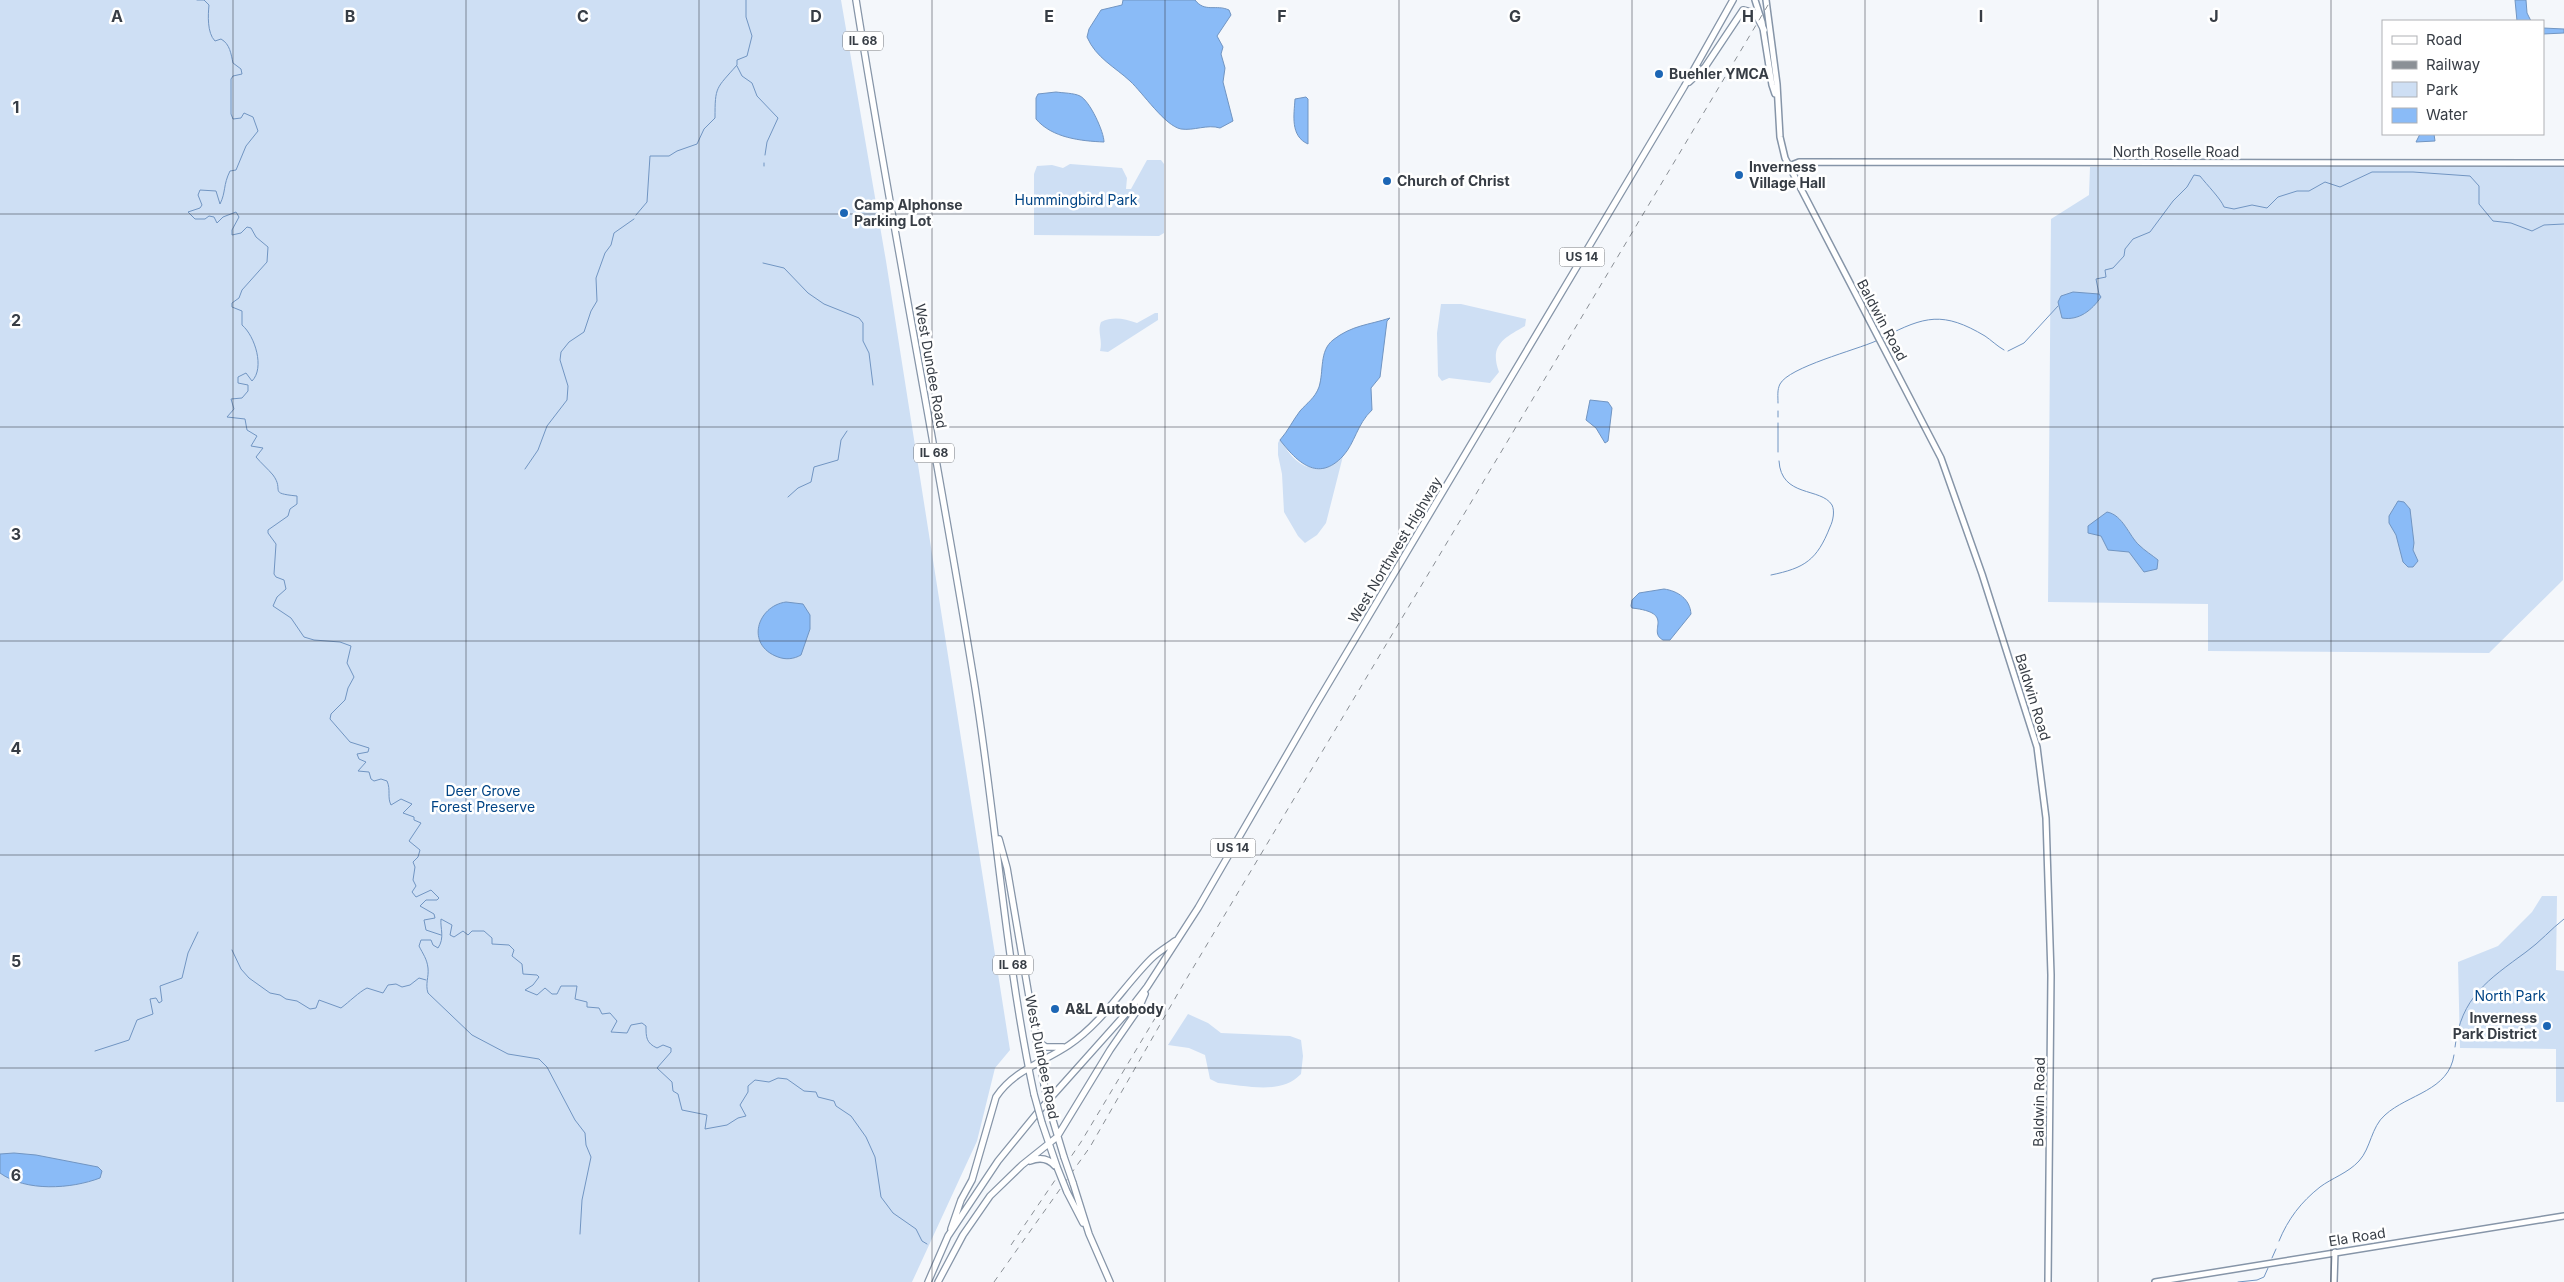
<svg xmlns="http://www.w3.org/2000/svg" width="2564" height="1282" font-family="Inter,sans-serif">
<style>
.green{fill:#cedff4}
.water{fill:#8abbf7;stroke:#7195c2}
.lines{fill:none;stroke-linecap:round;stroke-linejoin:round}
.stream{stroke:#7195c2;stroke-width:1}
.secondary-casing{stroke:#8695a8;stroke-width:8}
.primary-casing{stroke:#8695a8;stroke-width:8}
.secondary{stroke:#fff;stroke-width:5}
.primary{stroke:#fff;stroke-width:5.5}
.rail{stroke:#8b9096;stroke-width:1;stroke-dasharray:6 6;stroke-linecap:butt}
.primary-bridge-casing{stroke:#8695a8;stroke-width:8;stroke-linecap:butt}
.primary-bridge{stroke:#fff;stroke-width:5.5}
.grid{fill:none;stroke:#373d45;stroke-width:1;stroke-opacity:0.55}
.poi-dot{fill:#1c66b5;stroke:#fff;stroke-width:2}
.labels{text-anchor:middle;stroke-width:5;stroke-linejoin:round;paint-order:stroke}
.shield{fill:#fff;stroke:#73777d;stroke-width:1}
.shield-label{font-size:12px;font-weight:bold;fill:#373d45}
.poi-label{font-size:14px;font-weight:bold;fill:#373d45;stroke:#fff;text-anchor:start}
.street-label{font-size:14px;fill:#373d45;stroke:#fff}
.park-label{font-size:14px;fill:#004485;stroke:#fff}
.grid-label{font-size:16px;text-anchor:middle;font-weight:bold;fill:#373d45;stroke:#fff;stroke-width:5;stroke-linejoin:round;paint-order:stroke}
</style>
<rect width="100%" height="100%" fill="#f4f7fb"/>
<path class="green" d="M0,0H841L886,261L1010,1050L995,1068L977,1141L912,1282H0Z
M1147,160H1161L1164,164V233L1159,236L1034,235V174L1037,166L1052,165L1063,168L1070,164L1122,168L1127,178L1126,189H1131Z
M2090,167H2564L2563,580L2489,653L2208,651V604L2048,602L2051,219L2089,195Z
M1441,304H1461L1526,319L1525,326C1504,338 1489,345 1499,372L1490,383L1449,378L1442,381L1438,376L1437,333Z
M1155,313H1158V320L1108,352L1100,351C1103,340 1097,332 1101,322C1114,316 1124,319 1137,323Z
M1280,439C1297,469 1314,477 1343,456L1326,523L1317,535L1305,543L1298,536L1284,512L1282,474L1278,455V443Z
M2542,896H2557L2556,970L2564,971V1102H2556V1049L2460,1048L2458,962L2498,946L2532,912Z
M1188,1014L1208,1023L1221,1033L1290,1036L1301,1040L1303,1056L1301,1074C1280,1096 1245,1085 1218,1083L1210,1079L1205,1055L1189,1048L1168,1045Z"/>
<path class="water" d="M1123,0H1195C1205,13 1216,4 1229,10L1231,15L1217,36L1223,47L1221,54L1225,68L1223,82L1233,121L1220,128C1207,124 1194,131 1181,129C1165,126 1143,93 1130,81C1115,67 1096,58 1087,37L1089,29L1101,10L1122,5Z
M2515,0H2526L2527,13L2531,21H2517Z
M2543,28L2564,29V33L2543,34Z
M1056,92C1063,93 1074,93 1080,96C1090,101 1104,132 1104,142C1081,141 1052,138 1036,119V98L1038,94Z
M1306,97L1308,99V144C1290,136 1294,115 1295,99Z
M2420,134H2434L2435,141L2416,142Z
M2073,292L2099,294L2101,297C2092,310 2079,321 2062,318L2058,302L2061,296Z
M1390,318L1387,321L1380,377L1371,388L1372,410C1357,424 1355,443 1343,456C1318,483 1297,462 1280,440C1288,431 1293,420 1300,411C1307,403 1315,398 1319,387C1324,371 1319,351 1333,340C1352,325 1369,325 1390,318Z
M1590,400L1608,402L1612,408L1608,441L1605,443L1596,428L1586,420Z
M2398,501L2404,502L2410,509L2414,543L2413,550L2418,561L2413,567H2408L2403,562L2396,535L2389,523V516Z
M2107,512C2123,515 2129,536 2139,545C2145,551 2152,555 2158,560L2157,569L2144,572L2129,552L2108,550L2101,536L2088,533V526Z
M1664,589C1678,591 1690,599 1691,614L1670,640H1663C1646,631 1677,613 1632,608L1631,606L1632,600L1639,593Z
M786,602L803,604L810,615V629L801,655C794,659 786,660 778,657C745,645 757,606 786,602Z
M14,1153L36,1155L98,1167L102,1171L100,1178C71,1189 26,1192 0,1173V1154Z"/>
<g class="lines">
<path class="stream" d="M197,0H204L209,5C208,15 207,33 215,41L221,39C230,44 231,54 233,63L241,69L242,74L233,76L231,79V114L233,119L241,118L244,113L253,117L258,131L246,146L236,170L230,171C223,185 226,192 220,204L216,191L200,190L198,195L202,205L200,208L188,212L195,219H205L209,216L214,217L217,223L223,217L236,212L239,217L232,230V235L241,233L247,227L251,228L256,237L268,247L267,262L242,290L239,298L232,303V307L242,311V325C255,336 265,368 252,381L246,373L238,377V383L248,385V391L242,398L231,399L234,409L227,417L245,419L247,430L257,436L251,446L263,448L256,457C261,463 268,469 273,475C285,491 267,493 297,496V504L290,509L288,516L268,530V533L276,544L274,574L276,577L284,580L286,589L277,597L273,606L291,618L304,637L314,640L340,642L351,646L347,663L354,677L348,688L345,700L331,714L330,719L350,742L369,748L368,752L357,754L359,759L366,762L358,771L369,772L371,779L374,781L381,779L387,781C391,790 387,797 391,805L401,799L412,804L403,813L414,817V820L421,823L409,841L420,850L418,857L413,862L415,867L413,880L416,886L412,892L416,897L431,890L439,898L437,900H426L420,906L434,914L435,918L424,920L426,930L441,935
M737,66L742,76L752,83L757,96L778,118L767,142L765,155
M764,166V163
M636,215L647,202L650,156H669L677,151L697,144L704,129L715,118C715,86 716,89 737,65V60L747,56L752,36L746,17V0
M763,263L784,268L808,293L824,304L859,318L863,323V341L869,353L873,385
M2099,294L2096,279L2106,277L2105,270L2113,268L2124,256L2125,249L2133,239L2150,232L2173,201L2187,187L2194,175L2200,176C2207,185 2221,199 2224,207L2234,209L2252,205L2267,208L2278,197L2297,191H2309L2325,182L2340,187L2372,172H2413L2470,176L2479,186V204L2493,221L2511,223L2532,231L2544,225L2564,224
M1884,337C1925,316 1943,311 1985,336C1991,340 1997,346 2004,350
M2008,351L2024,343L2058,306
M1778,403C1778,396 1777,390 1780,384C1789,367 1856,350 1876,341
M1778,411V417
M1778,423V452
M525,469L538,450L547,426L567,400L568,386L560,360L561,352L569,342L584,332L591,311L597,301L596,278L605,253L611,245L614,233L634,219
M788,497L798,488L811,482L814,467L838,460L841,440L847,431
M1771,575C1805,568 1817,560 1830,527C1833,521 1835,511 1832,505C1821,487 1781,498 1779,461
M232,950L241,969L249,978L270,993L280,995L286,999L297,1001L310,1009L316,1008L319,1000L341,1008C349,1002 359,992 367,988L383,993L388,985L396,984L402,987L410,985L419,978L426,980
M2455,1047C2461,997 2488,980 2526,952C2540,942 2551,929 2564,919
M95,1051L129,1040L137,1020L153,1014L150,999L156,998L159,1003L162,1001L160,986L182,978L188,953L198,932
M580,1234L582,1200L591,1157L586,1145L585,1133L575,1120L547,1067L539,1059L508,1054L472,1035L428,993C425,984 429,977 428,968C427,959 423,954 419,946L421,940H431L433,945L438,948C445,938 440,928 441,919L452,925L450,935L454,937L463,931L468,935L472,931H484L492,938V944L509,945L514,950L512,956L522,964L523,974L537,975L539,977L533,985L525,990L537,995L545,988L552,994H557L561,986H577L575,999L587,1002V1007L599,1008L602,1014L610,1013L617,1021L611,1032L627,1033L631,1025L642,1023L646,1026C646,1037 646,1043 657,1048L663,1045L671,1048V1052L657,1068L672,1082L673,1091L678,1094L682,1110L707,1115L705,1129L727,1125L738,1118L746,1116L740,1105L748,1092V1086L755,1080L769,1082L778,1078L787,1079L804,1091L816,1092L818,1097L834,1101L836,1106L851,1116L866,1137L875,1157L881,1197L893,1213L916,1229L922,1241L927,1244
M2279,1241C2288,1219 2301,1202 2320,1187C2332,1178 2348,1173 2359,1161C2371,1148 2371,1127 2385,1115C2408,1094 2449,1091 2454,1055
M2272,1258L2276,1249
M2238,1282L2257,1280L2264,1277L2268,1268"/>
<defs>
<path id="secondary" d="M1755,0L1762,22L1772,85L1775,94
M1766,0L1777,84L1780,137L1785,158L1941,458L1982,574L2037,747L2046,818L2051,975L2048,1282
M1789,166L1799,162L2564,163
M2155,1282L2564,1216
M2334,1282L2335,1252"/>
<path id="primary" d="M856,0C892,227 937,453 974,681C996,818 1005,958 1034,1094
M1689,82L1705,67L1743,10L1755,13L1764,30
M999,839L1007,868L1044,1084
M1037,1041L1046,1047H1063
M1051,1114L1064,1157
M1042,1123L1057,1167
M1030,1161C1040,1157 1048,1158 1055,1166
M1073,1183L1089,1234L1110,1282
M1067,1192L1083,1223
M951,1229L961,1200L972,1180L996,1097C1014,1070 1044,1062 1069,1045C1103,1022 1123,987 1151,959C1158,952 1167,947 1175,941
M928,1282L948,1236L998,1161L1038,1112L1130,1009L1147,987L1198,908L1315,706L1684,87L1733,0
M938,1282L963,1235L990,1196L1022,1165L1057,1137L1110,1050L1139,1008L1145,994"/>
</defs>
<use href="#secondary" class="secondary-casing"/>
<use href="#primary" class="primary-casing"/>
<use href="#secondary" class="secondary"/>
<use href="#primary" class="primary"/>
<path class="rail" d="M1011,1245L1081,1142L1157,1015
M994,1282L1090,1147L1181,988L1771,0"/>
<defs>
<path id="primary-bridge" d="M1044,1084L1051,1114
M1034,1094L1042,1123
M1064,1157L1073,1183
M1057,1167L1067,1192"/>
</defs>
<use href="#primary-bridge" class="primary-bridge-casing"/>
<use href="#primary-bridge" class="primary-bridge"/>
</g>
<path class="grid" d="M233,0V1282M466,0V1282M699,0V1282M932,0V1282M1165,0V1282M1399,0V1282M1632,0V1282M1865,0V1282M2098,0V1282M2331,0V1282M0,214H2564M0,427H2564M0,641H2564M0,855H2564M0,1068H2564"/>
<g class="poi-dot">
<circle cx="1659" cy="74" r="5"/>
<circle cx="1739" cy="175" r="5"/>
<circle cx="1387" cy="181" r="5"/>
<circle cx="844" cy="213" r="5"/>
<circle cx="1055" cy="1009" r="5"/>
<circle cx="2547" cy="1026" r="5"/>
</g>
<g class="labels">
<g class="shield">
<rect x="843" y="31.5" width="40" height="19" rx="4"/>
<rect x="1559.5" y="247.5" width="45" height="19" rx="4"/>
<rect x="914" y="443.5" width="40" height="19" rx="4"/>
<rect x="1210.5" y="838.5" width="45" height="19" rx="4"/>
<rect x="993" y="955.5" width="40" height="19" rx="4"/>
</g>
<g class="shield-label">
<text x="863" y="45">IL 68</text>
<text x="1582" y="261">US 14</text>
<text x="934" y="457">IL 68</text>
<text x="1233" y="852">US 14</text>
<text x="1013" y="969">IL 68</text>
</g>
<g class="poi-label">
<text x="1669" y="79">Buehler YMCA</text>
<text x="1749" y="172">Inverness<tspan x="1749" dy="16">Village Hall</tspan></text>
<text x="1397" y="186">Church of Christ</text>
<text x="854" y="210">Camp Alphonse<tspan x="854" dy="16">Parking Lot</tspan></text>
<text x="1065" y="1014">A&amp;L Autobody</text>
<text x="2537" y="1023" text-anchor="end">Inverness<tspan x="2537" dy="16">Park District</tspan></text>
</g>
<g class="street-label">
<text x="2176" y="157">North Roselle Road</text>
<text transform="translate(1882 320) rotate(62)" y="5">Baldwin Road</text>
<text transform="translate(931 366) rotate(80)" y="5">West Dundee Road</text>
<text transform="translate(1395 550) rotate(-59)" y="5">West Northwest Highway</text>
<text transform="translate(2033 697) rotate(73)" y="5">Baldwin Road</text>
<text transform="translate(1042 1057) rotate(79)" y="5">West Dundee Road</text>
<text transform="translate(2039 1102) rotate(-89)" y="5">Baldwin Road</text>
<text transform="translate(2357 1237) rotate(-9)" y="5">Ela Road</text>
</g>
<g class="park-label">
<text x="1076" y="205">Hummingbird Park</text>
<text x="483" y="796">Deer Grove<tspan x="483" dy="16">Forest Preserve</tspan></text>
<text x="2510" y="1001">North Park</text>
</g>
</g>
<g class="grid-label">
<text x="117" y="22">A</text>
<text x="350" y="22">B</text>
<text x="583" y="22">C</text>
<text x="816" y="22">D</text>
<text x="1049" y="22">E</text>
<text x="1282" y="22">F</text>
<text x="1515" y="22">G</text>
<text x="1748" y="22">H</text>
<text x="1981" y="22">I</text>
<text x="2214" y="22">J</text>
<text x="16" y="113">1</text>
<text x="16" y="326">2</text>
<text x="16" y="540">3</text>
<text x="16" y="754">4</text>
<text x="16" y="967">5</text>
<text x="16" y="1181">6</text>
</g>
<rect x="2382" y="20" width="162" height="115" fill="#ffffff" stroke="#afb1b5"/>
<rect x="2392" y="36" width="25" height="8" fill="#ffffff" stroke="#afb1b5"/>
<text x="2426" y="45" font-size="15" fill="#373d45">Road</text>
<rect x="2392" y="61" width="25" height="8" fill="#8b9096" stroke="#afb1b5"/>
<text x="2426" y="70" font-size="15" fill="#373d45">Railway</text>
<rect x="2392" y="82" width="25" height="15" fill="#cedff4" stroke="#afb1b5"/>
<text x="2426" y="95" font-size="15" fill="#373d45">Park</text>
<rect x="2392" y="108" width="25" height="15" fill="#8abbf7" stroke="#afb1b5"/>
<text x="2426" y="120" font-size="15" fill="#373d45">Water</text>
</svg>
